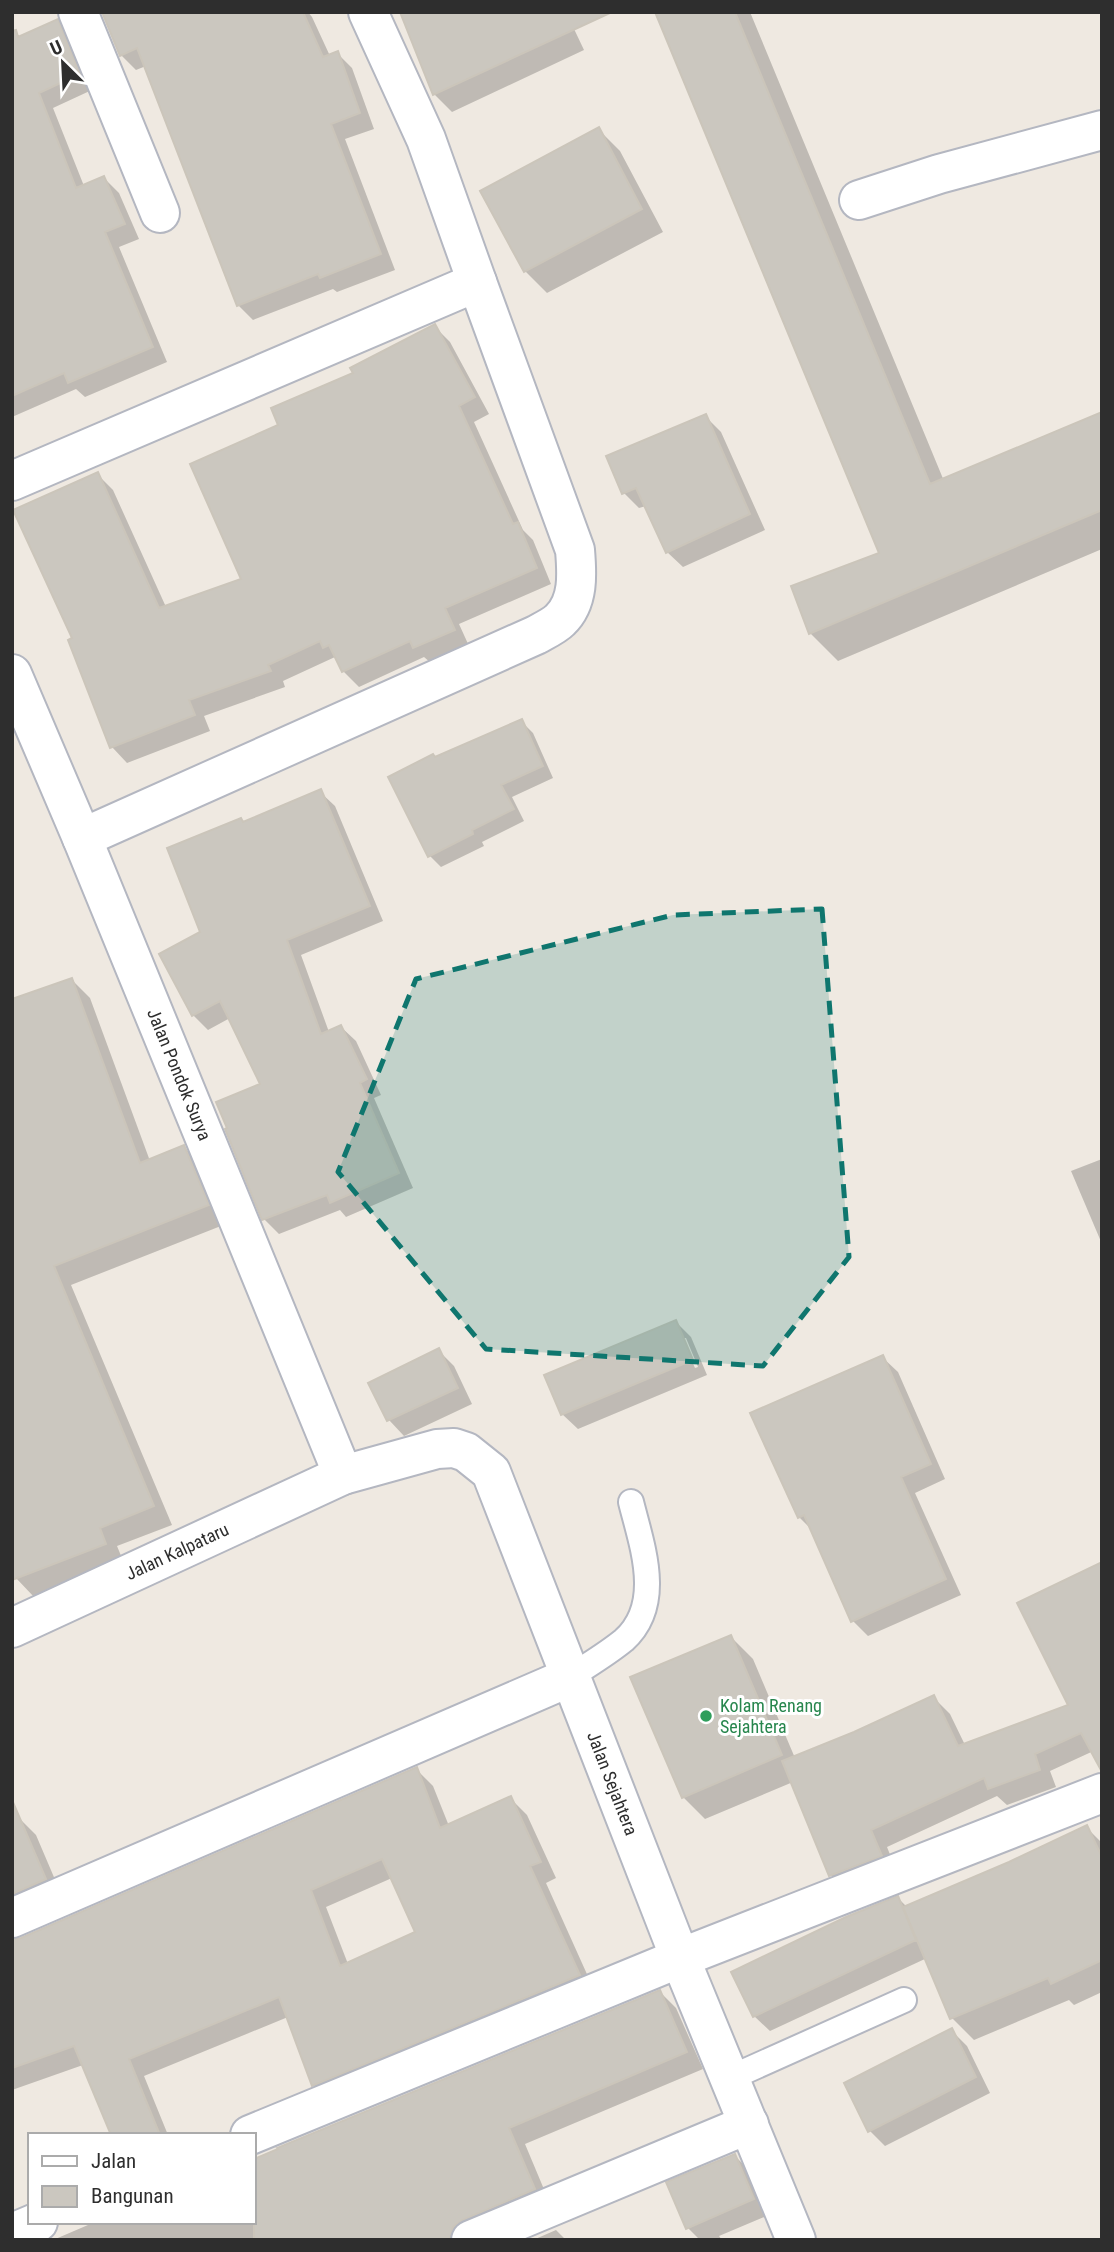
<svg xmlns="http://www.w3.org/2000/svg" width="1114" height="2252" font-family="'Roboto Condensed',sans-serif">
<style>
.shadow{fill:#0003;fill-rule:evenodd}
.building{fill:#cbc7bf;stroke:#cbc5ba;stroke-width:2;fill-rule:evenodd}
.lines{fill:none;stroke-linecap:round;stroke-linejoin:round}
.service-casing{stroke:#b4b7c1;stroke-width:28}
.minor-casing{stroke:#b4b7c1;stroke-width:42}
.service{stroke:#fff;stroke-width:24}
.minor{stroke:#fff;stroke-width:38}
.marked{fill:#0f766e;fill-opacity:0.2;stroke:#0f766e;stroke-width:5;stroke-dasharray:14 9;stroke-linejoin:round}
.leisure-dot{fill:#2e9e5b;stroke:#fff;stroke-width:2.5}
.labels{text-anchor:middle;stroke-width:6;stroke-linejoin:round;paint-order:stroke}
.street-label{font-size:18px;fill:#2e2e2e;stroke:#fff}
.leisure-label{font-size:18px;fill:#27864d;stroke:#fff;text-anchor:start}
</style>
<rect width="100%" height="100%" fill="#efe9e1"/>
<path class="shadow" d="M104,12H308L312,17L330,56L337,53L352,68L374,129L345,139L395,270L337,292L333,289L253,320L238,305L146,66L136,70L121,55Z
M566,12L584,50L452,112L434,94Z
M657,12H750L944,481L1102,414V549L838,661L811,634L793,587L881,554Z
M61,31L76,46L94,89L53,108L84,186L104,178L119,193L139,239L119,247L167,362L85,397L76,389L12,417V42Z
M598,129L620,151L663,232L547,293L525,271Z
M434,326L450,342L489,414L474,422L523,530L533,540L551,584L459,624L469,646L431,663L424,657L359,687L343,671L335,657L283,681L285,687L204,716L210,731L127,763L112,747L74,639L97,474L113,490L166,607L244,580L280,425L356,374Z
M705,416L721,432L765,530L683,567L667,552L646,506L639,508L624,493Z
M521,721L533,733L553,778L512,797L524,821L482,842L484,846L441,867L430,856Z
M320,792L335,806L383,921L301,955L329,1032L341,1027L356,1041L381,1095L374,1098L413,1188L346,1217L340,1210L279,1234L264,1219L262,1085L230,1018L208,1030L193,1015L203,933L244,823Z
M72,980L90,998L150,1161L184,1147L202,1166L226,1224L71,1285L172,1525L117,1546L124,1563L34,1597L16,1578Z
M1102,1159V1244L1071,1171Z
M676,1322L691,1337L707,1375L578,1429L562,1414ZM682,1338H686L698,1367L695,1368Z
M439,1351L454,1366L472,1404L404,1436L389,1420Z
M882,1357L898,1372L945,1479L915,1493L961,1595L868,1636L853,1621L812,1530L799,1517Z
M731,1637L753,1659L795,1758L933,1697L950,1714L965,1745L1070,1706L1100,1748L1050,1771L1056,1787L1007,1805L997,1796L887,1847L897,1872L847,1892L831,1875L793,1782L705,1819L683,1797Z
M416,1769L433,1786L449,1826L510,1798L527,1815L556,1878L546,1883L595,1992L330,2101L314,2085L288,2017L144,2076L168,2135H113L83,2065L12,2090V1941L21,1940ZM392,1878L417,1933L348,1964L326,1907Z
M19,1818L36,1835L62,1896L12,1921V1821Z
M1086,1827L1102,1843V1992L1074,2005L1069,2000L974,2040L952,2018L927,1958L770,2031L754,2016L898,1898L907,1907L1010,1863Z
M660,1992L676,2008L703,2069L525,2144L551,2206L480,2225L452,2236L447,2231L426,2240H53L95,2222H254V2161Z
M951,2030L967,2046L990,2093L885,2146L870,2131Z
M735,2156L750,2171L769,2215L719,2236L722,2240H700L688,2228Z
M556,2230L566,2240H533Z"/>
<path class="building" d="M102,12H303L323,57L338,51L360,113L331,124L381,254L320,278L318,274L237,306L137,48L120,56Z
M400,12H612L433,95Z
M655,12H735L930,484L1102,412V510L809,634L791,586L879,553Z
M58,19L80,74L39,93L76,188L104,176L125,224L105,232L153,347L68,383L64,373L12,396V31L16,30L18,37Z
M599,127L642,209L524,272L480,191Z
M435,324L475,397L459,406L513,524L518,522L537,568L445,608L455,630L413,648L410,641L342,672L329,645L323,648L320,641L268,665L271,671L189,700L195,715L110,748L68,640L72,638L13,510L98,472L159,608L241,579L190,464L278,425L271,408L353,373L350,368Z
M706,414L750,514L666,553L636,488L622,494L606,456Z
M522,719L543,766L501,785L514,809L472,830L473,834L428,857L388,777L433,754L435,757Z
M321,789L370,906L287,940L321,1034L341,1025L367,1079L360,1083L399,1173L330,1203L327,1195L262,1220L225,1129L227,1128L216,1102L260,1084L220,1001L192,1016L159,954L200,932L167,848L241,818L243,822Z
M72,978L140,1163L184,1145L209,1205L54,1266L154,1506L100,1528L106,1544L12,1580V999Z
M676,1320L693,1360L561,1415L544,1375Z
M439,1348L458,1388L387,1421L368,1383Z
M883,1355L931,1464L901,1477L946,1579L851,1622L804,1515L798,1518L750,1413Z
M1102,1562V1772L1081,1733L1035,1754L1040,1770L988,1789L984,1778L871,1830L882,1856L829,1876L782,1761L854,1732L934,1695L958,1746L1068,1705L1017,1603Z
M731,1635L782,1755L682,1798L630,1677Z
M417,1767L440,1828L511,1796L541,1862L530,1866L580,1975L312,2086L279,1997L129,2059L160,2135H111L74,2046L12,2068V1939L21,1938ZM382,1859L415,1932L340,1966L311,1890Z
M12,1800L46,1879L12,1894Z
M1087,1825L1102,1857V1960L1051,1984L1048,1978L950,2019L903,1907L1009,1862Z
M898,1896L916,1940L753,2017L731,1972L846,1917Z
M660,1990L687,2052L509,2128L535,2189L463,2220L453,2227L450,2240H254V2159L278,2149L277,2148Z
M952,2028L976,2077L868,2132L844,2083Z
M735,2154L754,2199L686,2229L666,2182Z"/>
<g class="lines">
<defs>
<path id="service" d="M570,1677C588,1665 607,1654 624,1640C664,1604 642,1546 631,1502
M730,2078L904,2000"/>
<g id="minor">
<path d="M78,12L160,213"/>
<path d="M859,200L939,174L1102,130"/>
<path d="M12,481L477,282L426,139L368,12"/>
<path id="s1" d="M12,674L82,838L343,1475"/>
<path d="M82,838L536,635C543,631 554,626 560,620C579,602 577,574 575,550L477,282"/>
<path id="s2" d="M12,1628L343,1475L437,1449L454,1448L466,1452L491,1472L680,1958L796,2240"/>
<path d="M12,1918L570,1677"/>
<path d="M250,2135L680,1958L1102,1793"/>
<path d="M12,2233L38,2222"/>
<path d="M471,2240L749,2124"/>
</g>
</defs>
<use href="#service" class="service-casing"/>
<use href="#minor" class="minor-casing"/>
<use href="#service" class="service"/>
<use href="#minor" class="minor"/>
</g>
<path class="marked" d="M822,909L849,1257L763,1366L486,1349L338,1172L416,979L673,915Z"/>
<circle class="leisure-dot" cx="706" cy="1716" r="7"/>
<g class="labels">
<g class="street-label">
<text dy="6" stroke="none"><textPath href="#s1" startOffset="434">Jalan Pondok Surya</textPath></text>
<text dy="6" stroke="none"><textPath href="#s2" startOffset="182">Jalan Kalpataru</textPath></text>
<text dy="6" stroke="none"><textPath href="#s2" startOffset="858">Jalan Sejahtera</textPath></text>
</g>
<g class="leisure-label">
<text x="720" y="1712">Kolam Renang<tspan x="720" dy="21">Sejahtera</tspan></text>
</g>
</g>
<rect width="1114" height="2252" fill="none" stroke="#2e2e2e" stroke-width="28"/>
<rect x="28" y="2133" width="228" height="91" fill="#ffffff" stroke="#ababab" stroke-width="2"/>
<rect x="42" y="2156" width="35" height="10" fill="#ffffff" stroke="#ababab" stroke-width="2"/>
<text x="91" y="2168" font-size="21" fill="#2e2e2e">Jalan</text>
<rect x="42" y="2186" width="35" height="21" fill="#cbc7bf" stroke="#ababab" stroke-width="2"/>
<text x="91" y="2203" font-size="21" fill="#2e2e2e">Bangunan</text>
<g transform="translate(63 63) rotate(336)" stroke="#ffffff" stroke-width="5" paint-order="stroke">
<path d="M0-5L12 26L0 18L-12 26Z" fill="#2e2e2e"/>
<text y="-10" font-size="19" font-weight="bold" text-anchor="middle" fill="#2e2e2e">U</text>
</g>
</svg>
